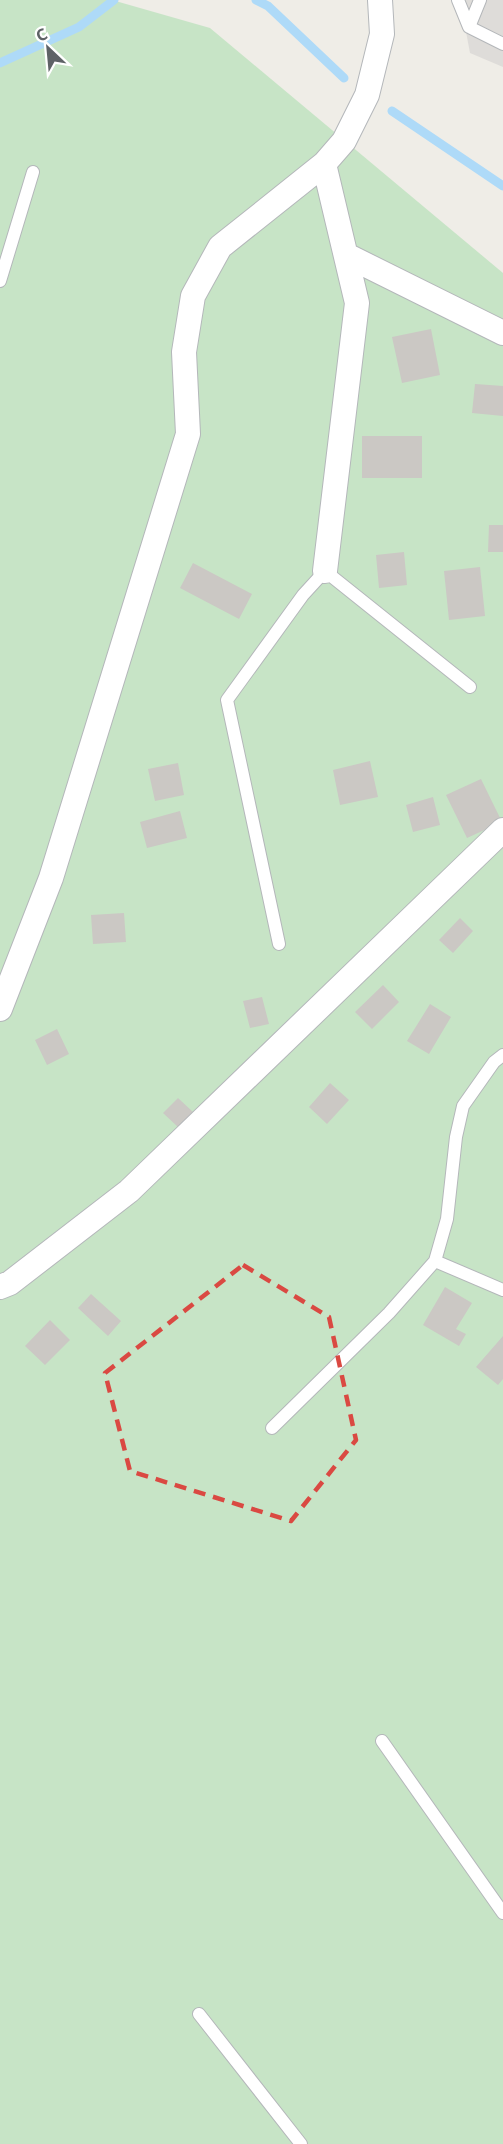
<svg xmlns="http://www.w3.org/2000/svg" width="503" height="2144" font-family="'Noto Sans',sans-serif">
<style>
.industrial{fill:#dedcd9}
.green{fill:#c7e4c6}
.lines{fill:none;stroke-linecap:round;stroke-linejoin:round}
.stream{stroke:#aedaf8;stroke-width:9}
.building{fill:#cbc8c4}
.service-casing{stroke:#b4b7ba;stroke-width:14}
.minor-casing{stroke:#b4b7ba;stroke-width:26}
.service{stroke:#fff;stroke-width:12}
.minor{stroke:#fff;stroke-width:24}
.marked{fill:none;stroke:#da4942;stroke-width:4.5;stroke-dasharray:12 8;stroke-linejoin:round}
</style>
<rect width="100%" height="100%" fill="#efede7"/>
<path class="industrial" d="M460,0H503V67L470,53Z"/>
<path class="green" d="M0,0H112L210,28L503,273V2144H0Z"/>
<g class="lines">
<path class="stream" d="M256,0L268,6L344,78
M0,63L79,27L114,0
M392,111L503,186"/>
</g>
<path class="building" d="M431,329L440,375L402,383L392,337Z
M475,384L503,386V416L472,413Z
M362,436H422V478H362Z
M489,525H503V552H488Z
M404,552L407,585L379,588L376,555Z
M193,563L252,594L239,619L180,588Z
M480,567L485,616L449,620L444,571Z
M370,761L378,797L340,805L333,770Z
M178,763L184,795L155,801L148,769Z
M481,779L502,822L467,838L446,795Z
M433,797L440,825L413,832L406,805Z
M180,811L187,838L147,848L140,822Z
M124,913L126,942L93,944L91,915Z
M460,918L473,931L453,953L439,940Z
M383,985L399,1002L372,1029L355,1012Z
M262,997L269,1024L250,1028L243,1001Z
M430,1004L451,1017L429,1054L407,1041Z
M57,1029L69,1054L47,1065L35,1040Z
M330,1083L349,1100L327,1124L309,1107Z
M178,1098L193,1112L178,1127L163,1113Z
M445,1287L472,1303L456,1329L466,1334L459,1346L423,1325Z
M91,1294L121,1321L108,1336L78,1308Z
M50,1320L70,1340L45,1365L25,1346Z
M503,1336V1379L498,1385L476,1367Z"/>
<g class="lines">
<defs>
<path id="service" d="M458,0L469,27L503,44
M469,27L480,0
M0,281L33,172
M279,944L227,700L303,595L325,571L470,687
M503,1055L494,1062L463,1106L456,1137L447,1219L435,1261L503,1290
M272,1428L389,1313L435,1261
M382,1741L503,1913
M199,2014L301,2144"/>
<path id="minor" d="M324,164L357,303L325,571
M346,255L503,333
M0,1009L51,878L188,434L184,352L193,296L220,247L324,164L344,141L367,95L382,34L380,0
M0,1287L10,1283L129,1191L503,830"/>
</defs>
<use href="#service" class="service-casing"/>
<use href="#minor" class="minor-casing"/>
<use href="#service" class="service"/>
<use href="#minor" class="minor"/>
</g>
<path class="marked" d="M243,1265L329,1317L356,1440L291,1521L130,1471L105,1373Z"/>
<g transform="translate(48 48) rotate(334)" stroke="#ffffff" stroke-width="4.5" paint-order="stroke">
<path d="M0-4.5L10 22L0 15L-10 22Z" fill="#5e6266"/>
<text y="-9" font-size="16" font-weight="bold" text-anchor="middle" fill="#5e6266">С</text>
</g>
</svg>
